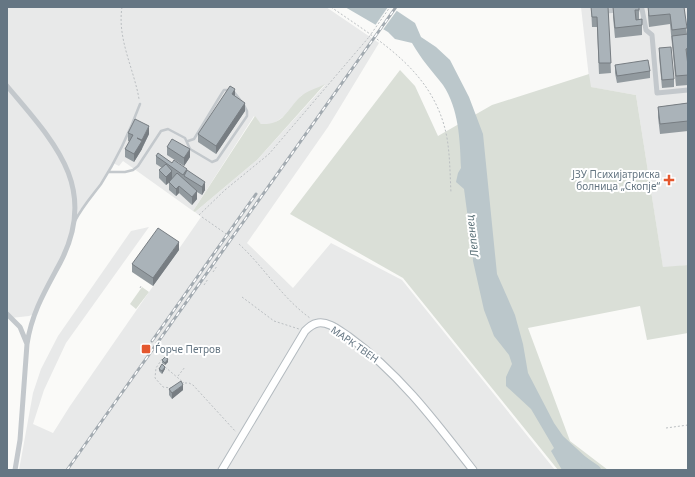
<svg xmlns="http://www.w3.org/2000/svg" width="695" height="477" font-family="'Noto Sans',sans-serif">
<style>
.built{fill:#e8e9e9}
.green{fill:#dadfd7}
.water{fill:#bbc7cb}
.pier{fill:#fafaf8}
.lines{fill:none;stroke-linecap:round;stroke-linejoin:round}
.river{stroke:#bbc7cb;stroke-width:10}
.secondary-casing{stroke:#b3babf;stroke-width:9}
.path{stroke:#bbbfc2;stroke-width:1;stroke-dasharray:2 2;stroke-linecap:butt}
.lane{stroke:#c3c8cc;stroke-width:2.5}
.street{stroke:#c3c8cc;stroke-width:5}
.secondary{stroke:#fff;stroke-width:7}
.rail-casing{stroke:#a2aab0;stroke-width:3}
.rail{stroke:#fff;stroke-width:1.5;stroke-dasharray:4.5;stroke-linecap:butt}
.path-bridge{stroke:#bbbfc2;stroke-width:1;stroke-dasharray:2 2;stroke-linecap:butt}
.wall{fill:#929a9f}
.shaded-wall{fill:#777d82}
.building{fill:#aab3b9;stroke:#777d82}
.poi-dot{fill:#e4572e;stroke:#fff;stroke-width:1.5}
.labels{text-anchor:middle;stroke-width:4;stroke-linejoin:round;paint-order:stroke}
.poi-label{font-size:10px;fill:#657683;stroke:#fff;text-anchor:end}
.street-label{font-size:10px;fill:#657683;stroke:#fff}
.water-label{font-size:11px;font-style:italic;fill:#60757c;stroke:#fff}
</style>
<rect width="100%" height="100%" fill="#fafaf8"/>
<path class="built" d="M7,7H326L379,43L328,127L247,243L293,288L331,243L402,280L555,470H19L33,393L41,369L58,336L131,231L149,227L66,343L44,390L33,424L53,433L70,406L201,217L195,212L257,160L325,85L301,96L287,114L273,124H261L254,116L193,211L123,161L119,166L113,163L101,184L80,210L73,225L71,236L34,314L29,316L11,318L7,314Z
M581,7H688V265L663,268L636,95L590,87Z"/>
<path class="green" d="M400,70L415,86L438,136L492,105L589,74L591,87L636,95L663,267L688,265V333L647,340L640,306L528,328L570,441L608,470H558L403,278L290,214Z
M325,84L257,160L195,212L193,211L255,116L261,124C284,125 286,111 300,97C306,91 318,88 325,84Z
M142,287L149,292L136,309L130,304Z"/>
<path class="water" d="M345,7H391L415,23L421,37L436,47L450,60L469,97L483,134L497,274L515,315L523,344L528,373L554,423L563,436L589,460L591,470H562L551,451L554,448L531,409L506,386V377L512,364L509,355L494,336L484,310L473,261L472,242L468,230V219L464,189L456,182L458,173L461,168C460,140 459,109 443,85C432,71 421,59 412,43L395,39L388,32Z"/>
<path class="pier" d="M388,7L398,9L382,31L374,27Z"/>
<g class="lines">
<path class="river" d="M580,459L596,470"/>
<defs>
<path id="secondary" d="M222,470L305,331C309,327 312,324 318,323C328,321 340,331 348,336C399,373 435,421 473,470"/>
</defs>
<use href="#secondary" class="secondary-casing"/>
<path class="path" d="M122,7C117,39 134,69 139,99
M331,7C381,42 435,72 447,138C450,156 450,174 451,193
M199,215L225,190L269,154L369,37
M202,217L232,238
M239,244C264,267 282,298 310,318
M213,272L217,266
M204,285L208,279
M140,288L141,286
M242,297L274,321L299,329
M162,359L156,368L155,378L163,387L171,388
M165,367L184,383
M178,376L185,367
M181,383H189L193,385L236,432
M666,428L688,425"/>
<path class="lane" d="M234,92L241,101
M188,141L194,139L222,93L224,90H230
M108,172H125L133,170L138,166L161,131L168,129L185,138L190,149L212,162L217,160L247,116V111L244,105
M75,221C82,207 92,196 101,184C117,159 130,131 140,104"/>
<path class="street" d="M604,7L605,11L619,10
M633,9H642L646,30L652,35L657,93L688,90
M7,86C53,141 100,187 60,263C45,291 32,312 27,344
M7,314L20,327L27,344L20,440L15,470"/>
<use href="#secondary" class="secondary"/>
<defs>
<path id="rail" d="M152,341L256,194
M67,470L396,7"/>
</defs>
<use href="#rail" class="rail-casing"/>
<use href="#rail" class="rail"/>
<path class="path-bridge" d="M369,37L390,7"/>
</g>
<path class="wall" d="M591,7H608L611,73L599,74L597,27H592Z
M613,7H639V19L642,25V35L615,38L613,17Z
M648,7H684L687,34H688V59H687L688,66V85L676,86L670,24L649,27L648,16Z
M659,48L674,79V87L662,88L659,56Z
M615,65L650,71V78L617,83L615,73Z
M235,96L245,111L216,154L198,142V134Z
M688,103V131L660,134L658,117V107Z
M128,133L149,134L142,149L134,162L125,157V149L130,142L128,141Z
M167,147L190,157L184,166L167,155Z
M156,156L172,163L187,171L205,190L202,195L197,192V199L192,205L179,193L176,196L169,190V183L166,185L159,178V170L162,168L156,164Z
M179,250L153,286L132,272V264Z
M162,360L168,362L165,365L162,363Z
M159,369H165L162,374L159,371Z
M169,389L183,390L172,399L169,395Z"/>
<path class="shaded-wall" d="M235,89V97L232,94Z
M245,103V111L216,154V146Z
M149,126V134L142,148V140Z
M142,141V149L134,162V154Z
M190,149V157L184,166V158Z
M172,171V179L166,185V177Z
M205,182V190L202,195V187Z
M179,186V193L176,196V189Z
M197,191V199L192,205V197Z
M179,242V250L153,286V278Z
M168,359V362L165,365V363Z
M165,367V369L162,374V371Z
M183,385V390L172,399V393Z"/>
<path class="building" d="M591,7H608L611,63H599L597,17H592Z
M613,7H639V10H635L636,20L642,19V25L615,28Z
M648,7H684L687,28L672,30L670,14L649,16Z
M688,34V48L686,49L688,66V75L676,76L672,36Z
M671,47L674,79L662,80L659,48Z
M648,60L650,71L617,76L615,65Z
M230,86L235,89L232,94L245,103L216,146L198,134Z
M688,103V121L660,124L658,107Z
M135,119L149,126L142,140L137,138L142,141L134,154L125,149L133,135L128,133Z
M172,139L190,149L184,158L167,147Z
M158,153L172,163L174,160L187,169L183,175L156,156Z
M166,164L172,171L166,177L159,170Z
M187,170L205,182L202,187L184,176Z
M177,173L197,191L192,197L179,186L176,189L169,182Z
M158,228L179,242L153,278L132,264Z
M165,357L168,359L165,363L162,360Z
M162,364L165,367L162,371L159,369Z
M181,381L183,385L172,393L169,389Z"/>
<g class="poi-dot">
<path d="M667 174h4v4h4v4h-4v4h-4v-4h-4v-4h4z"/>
<rect x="141" y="344" width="10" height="10" rx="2"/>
</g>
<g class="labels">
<g class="poi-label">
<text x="660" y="178">ЈЗУ Психијатриска<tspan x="660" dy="12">болница „Скопје“</tspan></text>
<text x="155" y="353" text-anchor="start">Ѓорче Петров</text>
</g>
<g class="street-label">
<text transform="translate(355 344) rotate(35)" y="4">МАРК ТВЕН</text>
</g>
<g class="water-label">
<text transform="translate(472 236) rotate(-97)" y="4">Лепенец</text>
</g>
</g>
<rect width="695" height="477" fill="none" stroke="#657683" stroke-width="16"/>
</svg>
